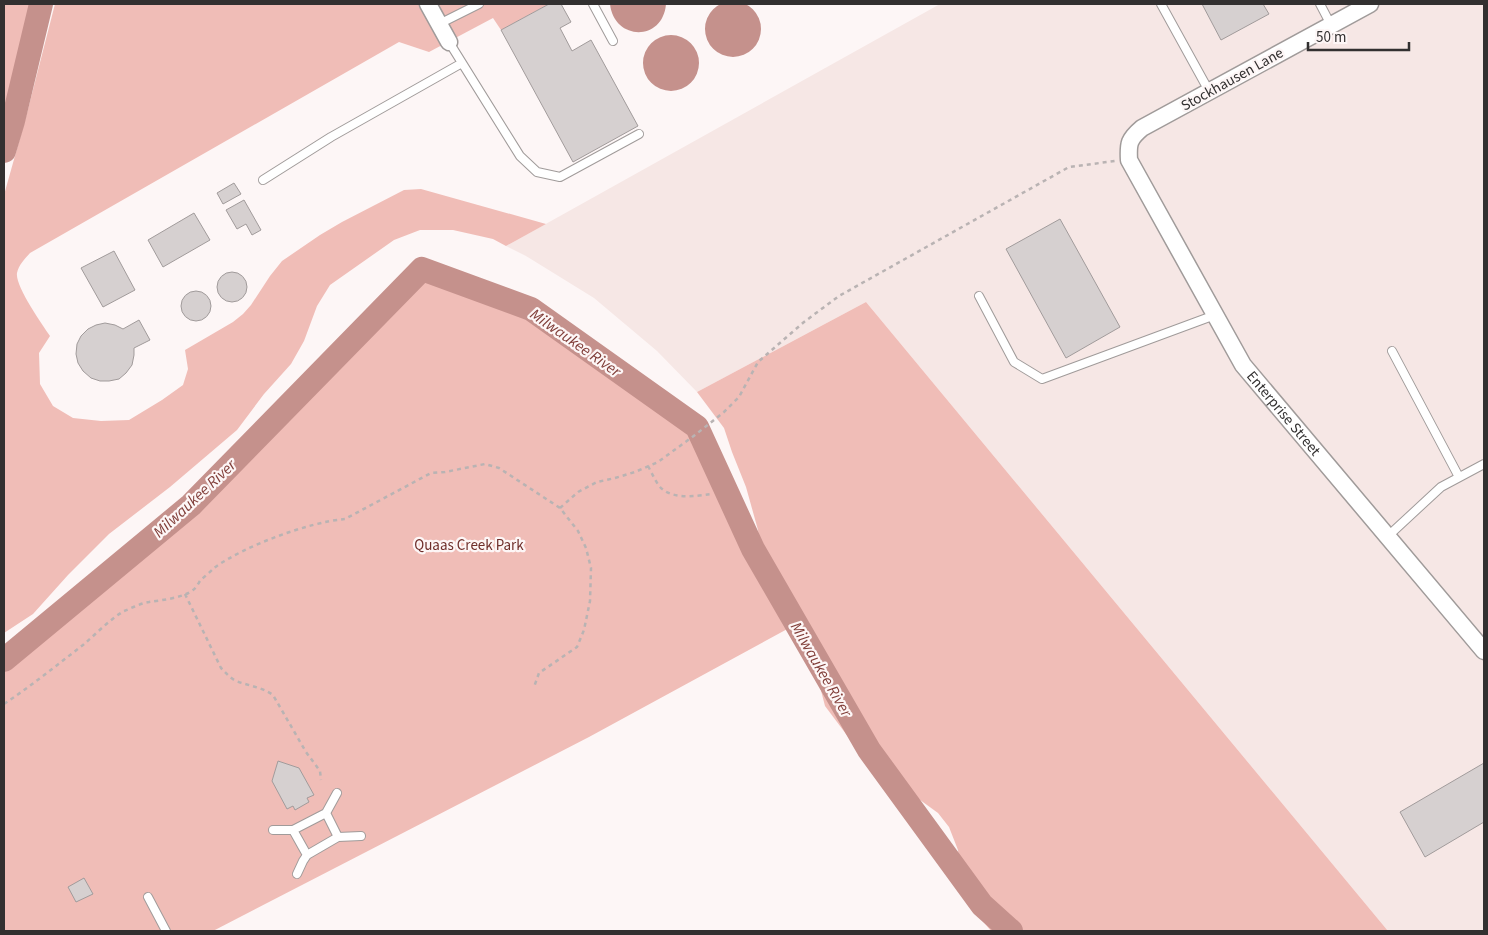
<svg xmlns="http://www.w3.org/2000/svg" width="1488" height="935" font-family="'Source Sans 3',sans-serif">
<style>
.built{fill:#f6e7e5}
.green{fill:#f0bdb7}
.water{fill:#c5918c}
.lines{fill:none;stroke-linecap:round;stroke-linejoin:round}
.river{stroke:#c5918c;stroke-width:24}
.building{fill:#d6d0d0;stroke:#a19b9b}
.service-casing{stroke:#a09b9a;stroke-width:10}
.minor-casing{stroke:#a09b9a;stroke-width:19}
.path{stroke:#b9b3b3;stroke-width:2.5;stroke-dasharray:4 4;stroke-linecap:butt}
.service{stroke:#fff;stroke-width:8}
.minor{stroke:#fff;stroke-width:16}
.labels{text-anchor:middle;stroke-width:4.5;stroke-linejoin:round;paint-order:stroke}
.street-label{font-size:15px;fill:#323030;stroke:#fdf6f6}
.park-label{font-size:15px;fill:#6f2e2a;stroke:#fdf6f6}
.water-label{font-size:16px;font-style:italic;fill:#813e39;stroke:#fdf6f6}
</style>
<rect width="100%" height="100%" fill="#fdf6f6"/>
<path class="built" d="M940,4H1484V931H1388L866,302L697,392L657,351L594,298L526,256L506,246Z"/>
<path class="green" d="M4,4H41L13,121L4,151Z
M55,4H549L501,30L493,18L429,52L399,42L30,253C25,259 19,264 17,273C15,286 42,324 50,336L39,353L40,384L53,406L73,418L101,421L129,420L162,400L183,385L188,369L185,350L233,322L243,314L251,305L270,276L282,261L320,235L342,222L404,190L421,189L546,224L506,246L493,239L453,230H420L394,240L330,285L317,306L304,341L291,364L264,394L237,430L170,487L109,534L68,575L33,614L4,633V195L27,113Z
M422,269L531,309L697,427L760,552L758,530L746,487L732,452L724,428L697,392L866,302L1388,931H991L972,908L961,883L958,850L949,827L938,813L905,789L862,749L852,742L825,706L817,675L791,627L589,737L213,931H4V660L191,505Z"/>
<path class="water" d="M705 29a28 28 0 1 1 56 0a28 28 0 1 1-56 0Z
M610,4H666C663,42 614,41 610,4Z
M643 63a28 28 0 1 1 56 0a28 28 0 1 1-56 0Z"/>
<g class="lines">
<path class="river" d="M4,151L13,121L41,4
M4,660L191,505L422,269L531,309L697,427L753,549L869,750L982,905L1011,931"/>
</g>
<path class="building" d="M549,4H561L571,22L560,28L572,51L591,40L638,126L573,162L501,30Z
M1202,4H1263L1269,14L1221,40Z
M234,183L241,194L223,204L217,193Z
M244,200L261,230L252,235L246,224L237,229L226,210Z
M194,213L210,240L163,267L148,240Z
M1060,219L1120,327L1066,358L1006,249Z
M114,251L135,290L103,307L81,268Z
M217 287a15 15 0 1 1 30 0a15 15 0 1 1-30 0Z
M181 306a15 15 0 1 1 30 0a15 15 0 1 1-30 0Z
M139,320L150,340L134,348V355L132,365L126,373L119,379L109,381H100L91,378L83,371L78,363L76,354L77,344L81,336L88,329L96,325L105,323L115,325L123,329Z
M278,761L299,768L314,795L307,798L309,802L295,810L293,806L287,809L272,781Z
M1484,763V822L1425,857L1400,812Z
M84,878L93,894L76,902L68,887Z"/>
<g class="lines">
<defs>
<path id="service" d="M593,4L613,41
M1161,4L1209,91
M1320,4L1331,25
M439,24L479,4
M449,42L520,156L537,172L560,177L639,134
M263,180L331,137L462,63
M979,296L1014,362L1042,379L1215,315
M1392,351L1459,477
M1387,537L1441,487L1484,464
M326,813L338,837
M273,830H293L326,813L337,793
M293,830L307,855
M297,874L303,861L307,855L338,837L361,836
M148,897L166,931"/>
<g id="minor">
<path d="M428,4L449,42"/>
<path id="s1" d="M1370,4L1142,128C1129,139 1128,143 1129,160L1243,365L1484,651"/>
</g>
</defs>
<use href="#service" class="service-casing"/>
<use href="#minor" class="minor-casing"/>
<path class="path" d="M648,466C652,473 655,481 660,487C672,500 696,496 711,494
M560,508L578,492L597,482L615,478L635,472L658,462L695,435L724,412L739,397L758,362L804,322L839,296L1069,167L1115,161
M185,594L221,668C226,673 230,678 236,681C249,686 262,687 273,695L306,752L320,771L321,780
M4,704C31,686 57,665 83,645C96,634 109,620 124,611C132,608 141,603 149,602C162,600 183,598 193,590C196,588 198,584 200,581C204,577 210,572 214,568C244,546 309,522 345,519L431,473L445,472L485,464L499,468L560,508L578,531L586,548L591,568L590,601L584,630L577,647L539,673L534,687"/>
<use href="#service" class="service"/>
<use href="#minor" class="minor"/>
</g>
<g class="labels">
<g class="street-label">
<text transform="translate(1232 79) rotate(-29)" y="5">Stockhausen Lane</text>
<text dy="5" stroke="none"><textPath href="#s1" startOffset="594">Enterprise Street</textPath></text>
</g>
<g class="park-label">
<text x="469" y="550">Quaas Creek Park</text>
</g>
<g class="water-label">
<text transform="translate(576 342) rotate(35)" y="6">Milwaukee River</text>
<text transform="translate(194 498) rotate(-43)" y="6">Milwaukee River</text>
<text transform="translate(822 669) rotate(60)" y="6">Milwaukee River</text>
</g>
</g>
<rect width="1488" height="935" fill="none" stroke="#323030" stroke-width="10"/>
<path d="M1308 42v8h101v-8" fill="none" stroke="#323030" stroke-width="2.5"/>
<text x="1316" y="42" font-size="15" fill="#323030" stroke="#fdf6f6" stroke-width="4" paint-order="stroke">50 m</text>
</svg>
